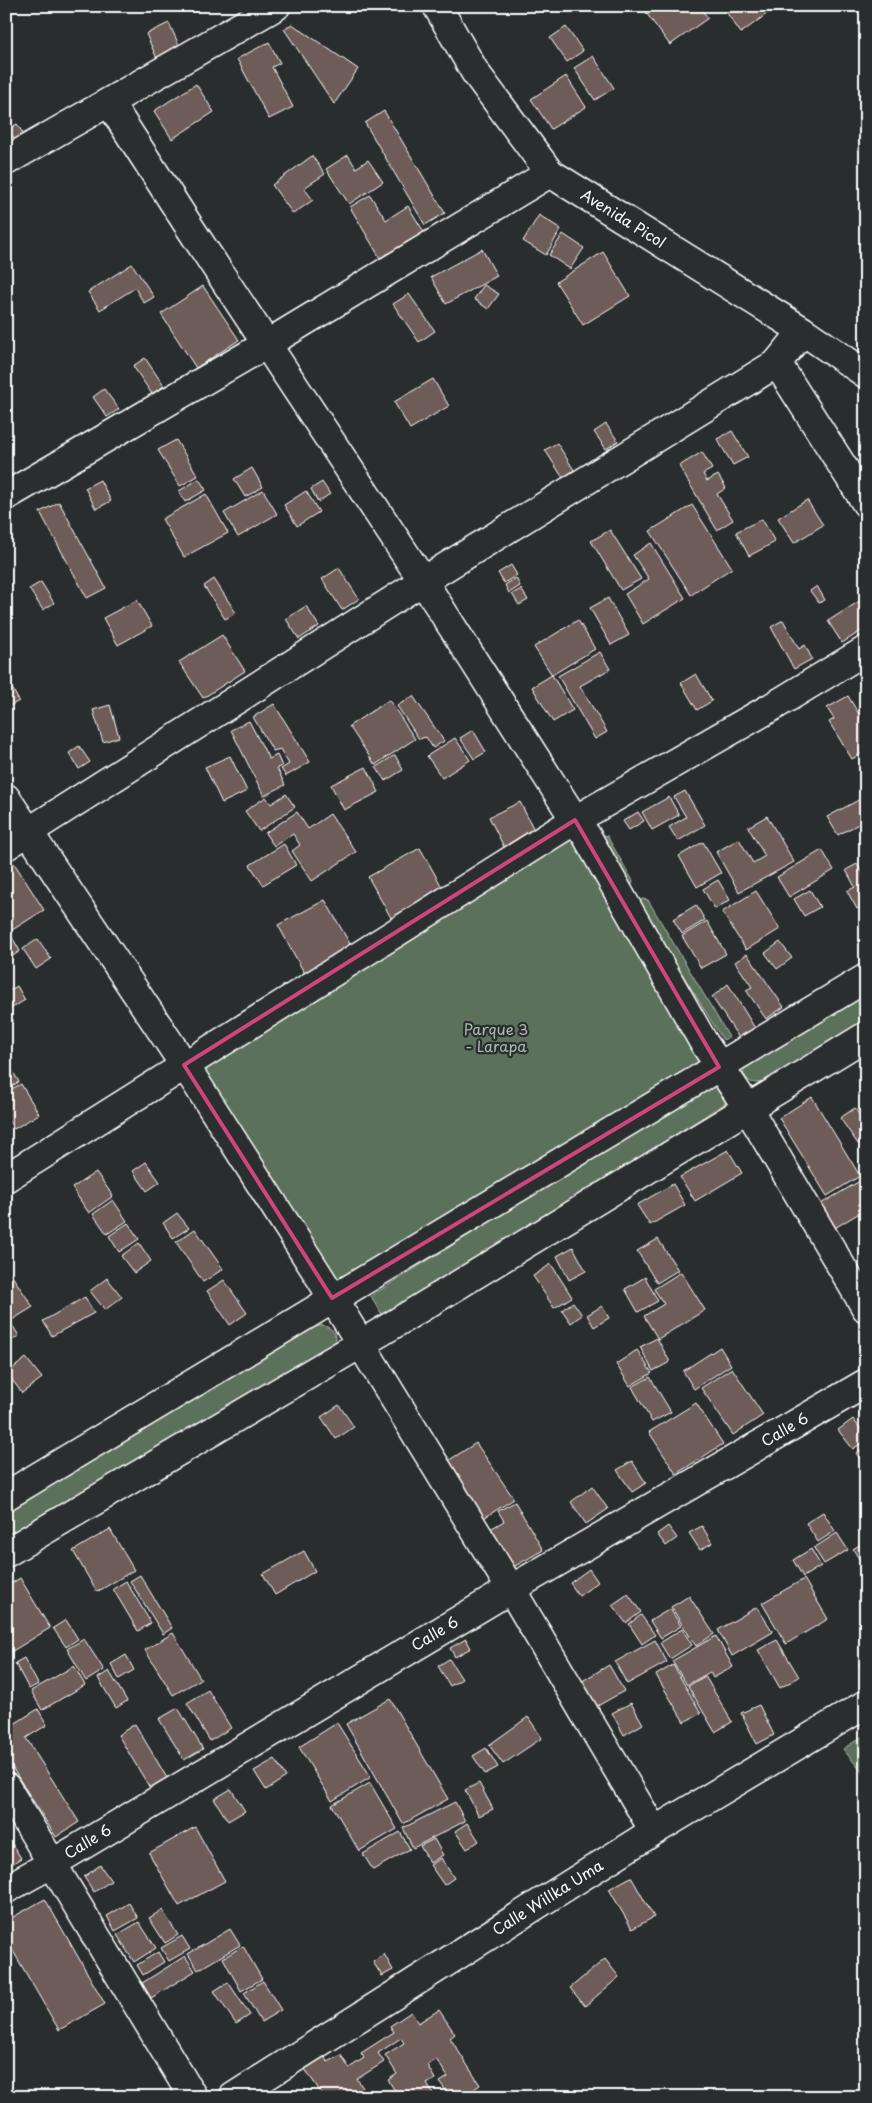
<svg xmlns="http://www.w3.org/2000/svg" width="872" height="2103" font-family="'Playpen Sans',sans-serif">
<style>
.green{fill:#5b715c;stroke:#adb8ae}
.building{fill:#6e5c59;stroke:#fff}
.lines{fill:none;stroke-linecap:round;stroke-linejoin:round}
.minor-casing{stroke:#fff;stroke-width:31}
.minor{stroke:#2a2d2e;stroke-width:28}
.marked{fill:none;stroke:#ce467c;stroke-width:4;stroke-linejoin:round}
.labels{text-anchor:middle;stroke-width:4.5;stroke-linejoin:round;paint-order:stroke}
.street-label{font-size:15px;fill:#fff;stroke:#2a2d2e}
.park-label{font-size:15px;fill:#adb8ae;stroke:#2a2d2e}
</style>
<rect width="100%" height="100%" fill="#2a2d2e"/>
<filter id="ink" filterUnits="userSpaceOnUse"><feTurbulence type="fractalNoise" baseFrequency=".02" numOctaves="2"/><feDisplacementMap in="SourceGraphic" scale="10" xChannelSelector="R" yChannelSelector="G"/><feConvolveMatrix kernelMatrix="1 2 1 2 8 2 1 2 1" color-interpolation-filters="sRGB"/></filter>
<g filter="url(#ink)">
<path class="green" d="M601,834L607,836L633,881L632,885H627Z
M586,835L576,847L710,1067L344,1288L332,1272L202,1067L558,844Z
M642,899L648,900L729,1037L723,1040L639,904Z
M866,991V1022L771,1079C759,1084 749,1087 743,1072L747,1063Z
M712,1083H720L728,1096L724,1104L384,1318L371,1296Z
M322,1325C333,1329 337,1332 336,1344L6,1544V1512L313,1328Z
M866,1734V1777L843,1749Z"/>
<path class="building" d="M641,6H699L708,18L670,45Z
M728,6H770L772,10L741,33L724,9Z
M169,23L182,52L159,63L146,34Z
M292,24L358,69L334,104L284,29Z
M566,27L583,51L567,62L550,38Z
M269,42L280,63L272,67L293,107L269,119L237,59Z
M593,56L614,88L595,100L574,68Z
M566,76L586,107L551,129L531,99Z
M196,84L214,112L172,139L154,111Z
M384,111L445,213L425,225L365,123Z
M17,124L24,135L15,140L8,129Z
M348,155L356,168L368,160L383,182L349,204L326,169Z
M312,156L325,174L304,188L313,200L293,214L272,185Z
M370,195L386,220L408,206L424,232L380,258L350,207Z
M539,215L561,229L546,255L523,241Z
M6,219L12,228L6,232Z
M563,234L584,248L570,269L549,255Z
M482,249L497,276L446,304L431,277Z
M603,252L630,296L583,325L556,282Z
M132,264L154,297L144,303L135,288L100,310L88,292Z
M484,285L499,294L488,309L474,299Z
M203,286L239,340L196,368L161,314Z
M409,294L435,331L419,342L393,304Z
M145,358L164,386L152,394L133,366Z
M433,379L449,406L410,429L394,402Z
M104,389L119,409L107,417L93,397Z
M606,424L618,441L606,449L594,432Z
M732,431L748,457L733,465L717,439Z
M176,440L198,476L180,486L158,450Z
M557,443L574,470L563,478L545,450Z
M702,452L712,469L703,474L707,481L718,475L726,488L717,494L733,520L717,530L679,466Z
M6,465L15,481L6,486Z
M252,468L263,487L245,497L234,479Z
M199,479L206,490L185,502L179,491Z
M100,480L111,501L96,509L85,488Z
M322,482L330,494L318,502L311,489Z
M263,490L277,514L238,537L224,513Z
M306,491L319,512L297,526L284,505Z
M206,494L228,533L184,557L162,519Z
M807,500L823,525L794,543L778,518Z
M59,502L106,588L87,598L40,512Z
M692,505L732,568L691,595L650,531Z
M762,519L775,542L749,556L736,532Z
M610,530L641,579L621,590L591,541Z
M651,543L685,598L643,624L625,594L649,579L633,555Z
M511,565L517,575L504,583L498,573Z
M339,568L359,599L342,610L322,579Z
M516,578L520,586L509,593L505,585Z
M214,579L236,613L225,619L204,586Z
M41,582L54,603L43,610L29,589Z
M817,586L825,600L819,603L810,591Z
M521,589L528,600L519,605L512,594Z
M866,597V628L842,643L828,621Z
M608,598L629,635L611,645L590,608Z
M137,600L152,626L118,645L103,618Z
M306,606L319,626L299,639L286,619Z
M578,620L595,649L552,675L534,647Z
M783,620L799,649L805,645L812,659L794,669L771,627Z
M222,635L245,671L203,698L179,662Z
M600,652L610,669L580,686L607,732L595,739L558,676Z
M696,674L712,701L697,710L681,683Z
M552,675L573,710L553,722L532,687Z
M6,681H8L19,701L6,708Z
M413,696L444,741L433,748L426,737L419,739L397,706Z
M848,696L866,726V751L852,759L829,722L834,719L827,708Z
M389,700L415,739L375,765L349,726Z
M274,704L310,762L286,776L281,769L289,764L280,749L273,751L253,717Z
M110,705L119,737L103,742L93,710Z
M249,721L269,759L277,755L282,766L277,768L285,785L264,796L231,730Z
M473,730L486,752L474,759L460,738Z
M455,738L470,760L442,778L427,756Z
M79,746L90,762L79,769L69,753Z
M395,755L403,770L385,781L376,767Z
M230,756L247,791L222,803L205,767Z
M366,767L379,792L344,810L331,785Z
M685,791L705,825L678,841L669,827L686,817L674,797Z
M286,794L295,807L259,831L245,811L266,797L271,804Z
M866,796V820L838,835L827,817Z
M669,797L679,815L652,830L642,812Z
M520,802L535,832L504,847L489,817Z
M297,812L308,829L330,814L356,852L312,881L292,851L300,845L293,834L274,846L265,833Z
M638,812L644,821L629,830L623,821Z
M767,816L794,862L739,892L716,852L739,839L753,863L765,856L748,827Z
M703,842L721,873L697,887L679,856Z
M284,844L296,865L263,885L250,865Z
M420,848L446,894L394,923L368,877Z
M822,850L834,870L789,897L777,877Z
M14,863L44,910L9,932L20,951L7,960L6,868Z
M857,864L866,879V904L857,909L847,891L855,887L846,870Z
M718,880L730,900L715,909L703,889Z
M810,890L820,907L804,916L794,899Z
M756,891L780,929L746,950L722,912Z
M325,900L354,951L306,976L278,925Z
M696,905L705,920L682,934L673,919Z
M707,921L726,954L701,968L682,936Z
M38,939L51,959L36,969L23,949Z
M780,942L792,958L777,969L765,953Z
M747,954L784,1007L766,1019L746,990L752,987L735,962Z
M728,984L756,1030L739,1038L712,997Z
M17,986L25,1000L12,1008L6,998V993Z
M6,1060L19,1082L6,1089Z
M21,1084L39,1114L14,1129L6,1117V1092Z
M812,1097L860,1176L827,1196L779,1118Z
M855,1108L866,1125V1139L858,1144L840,1118Z
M728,1150L742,1173L695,1201L680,1177Z
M146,1162L160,1182L147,1191L133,1171Z
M96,1172L113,1196L89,1213L72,1188Z
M865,1178L866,1209L833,1229L819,1205Z
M673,1184L685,1205L650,1225L637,1205Z
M113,1200L127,1221L107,1234L93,1214Z
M177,1213L189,1228L173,1238L163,1223Z
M128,1223L139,1239L119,1252L109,1236Z
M195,1229L223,1269L203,1282L176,1242Z
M658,1239L678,1270L657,1283L637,1251Z
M139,1243L151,1261L134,1273L121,1256Z
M573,1247L586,1271L569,1280L557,1256Z
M551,1264L572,1297L554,1308L533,1276Z
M6,1267L33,1307L12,1320L6,1311Z
M681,1272L705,1310L658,1339L644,1316L664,1304L654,1289Z
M645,1277L658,1301L638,1312L625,1289Z
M107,1278L122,1297L105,1310L90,1291Z
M224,1280L247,1313L230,1325L207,1291Z
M85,1297L94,1313L52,1336L43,1321Z
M573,1302L582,1315L571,1323L562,1310Z
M602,1306L609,1318L594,1327L587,1315Z
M6,1315L19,1336L6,1344Z
M657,1338L670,1362L653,1371L640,1347Z
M720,1347L731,1365L694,1389L683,1371Z
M637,1350L652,1373L630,1386L616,1364Z
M26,1358L42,1378L22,1393L7,1373Z
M732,1368L763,1415L733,1435L701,1388Z
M650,1377L671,1412L652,1422L632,1387Z
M696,1403L723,1444L676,1474L649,1432Z
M339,1405L354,1427L336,1439L321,1417Z
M853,1419L866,1436V1440L853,1449L838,1430Z
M476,1443L514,1499L463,1531L426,1475Z
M866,1447V1468L856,1453Z
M632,1461L646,1483L632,1492L617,1470Z
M592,1486L608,1509L586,1524L571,1502Z
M515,1502L543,1550L496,1577L473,1539L504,1521L498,1511Z
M823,1512L835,1531L818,1542L806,1523Z
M668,1526L677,1538L666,1546L657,1534Z
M702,1526L712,1543L700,1550L689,1533Z
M110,1529L134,1570L97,1592L73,1551Z
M837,1533L848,1550L824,1564L814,1548Z
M866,1541V1570L853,1549Z
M811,1549L821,1566L803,1577L793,1560Z
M304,1551L315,1571L275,1595L263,1574Z
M589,1569L598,1582L579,1596L570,1583Z
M140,1575L172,1628L163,1634L130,1581Z
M20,1578L50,1628L6,1655V1587Z
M804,1579L828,1619L786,1644L762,1603Z
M126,1581L151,1623L138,1631L113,1589Z
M628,1594L641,1612L626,1623L612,1605Z
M689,1596L714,1634L696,1646L671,1607Z
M757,1607L773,1632L732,1656L718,1630Z
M670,1609L681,1626L661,1638L650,1621Z
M641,1615L655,1635L642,1644L629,1624Z
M66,1620L78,1639L66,1647L53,1628Z
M682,1629L692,1645L670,1659L660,1643Z
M173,1633L201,1679L173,1695L145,1650Z
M716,1636L733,1667L713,1678L710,1672L687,1685L672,1661Z
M84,1639L104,1670L86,1681L67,1649Z
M466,1639L471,1648L455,1657L450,1648Z
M655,1640L667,1662L627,1684L615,1662Z
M777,1640L799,1677L780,1688L758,1650Z
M126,1655L134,1670L119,1679L111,1664Z
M24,1658L38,1684L29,1689L15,1663Z
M449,1659L462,1679L450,1686L438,1666Z
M866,1660V1675L859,1664Z
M609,1665L624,1691L578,1717L564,1692Z
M673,1665L701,1713L684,1722L656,1675Z
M74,1666L85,1685L42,1710L31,1691Z
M109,1671L127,1701L116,1708L98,1678Z
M705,1676L732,1722L715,1732L688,1686Z
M208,1690L231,1728L210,1741L187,1703Z
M390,1699L448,1799L403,1824L346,1724Z
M631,1703L643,1724L624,1735L612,1713Z
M759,1705L774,1735L757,1744L741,1713Z
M178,1708L203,1749L184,1760L159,1719Z
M38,1709L47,1725L26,1738L79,1822L56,1837L6,1758V1729Z
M528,1717L542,1738L503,1764L489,1745Z
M337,1723L371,1777L332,1801L299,1747Z
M135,1724L167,1778L150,1788L118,1735Z
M486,1748L498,1767L485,1774L473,1756Z
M275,1759L286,1777L266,1790L254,1771Z
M370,1783L397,1829L359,1851L332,1805Z
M479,1783L493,1809L479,1816L465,1790Z
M231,1789L245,1811L228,1821L214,1799Z
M455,1802L465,1821L413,1848L403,1828Z
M467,1823L479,1841L467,1849L455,1831Z
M195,1827L225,1881L179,1906L149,1853Z
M400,1832L410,1849L373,1870L363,1854Z
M6,1835L21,1858L6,1868Z
M434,1839L443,1855L430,1863L420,1846Z
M441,1858L454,1878L444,1885L430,1865Z
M100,1865L111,1881L94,1892L84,1877Z
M631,1877L654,1917L632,1929L609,1889Z
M45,1899L105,2004L59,2030L6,1939V1921Z
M129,1903L138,1918L115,1931L107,1916Z
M162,1910L178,1935L165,1943L149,1918Z
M139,1922L156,1948L134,1962L117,1935Z
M230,1929L240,1945L198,1970L188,1954Z
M182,1936L190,1949L169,1961L161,1948Z
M243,1946L262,1979L241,1991L223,1958Z
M158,1952L164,1962L143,1975L137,1965Z
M384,1954L393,1970L382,1976L373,1962Z
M185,1956L195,1971L151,1998L142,1983Z
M605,1959L619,1977L585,2006L570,1988Z
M263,1981L281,2010L261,2022L244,1993Z
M228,1982L250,2015L236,2024L214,1991Z
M439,2010L455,2034L450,2038L480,2085L462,2097H450L440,2082L448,2077L436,2059L427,2065L435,2079L427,2084L435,2097H399L388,2080L397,2074L385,2055L404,2043L401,2038L378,2053L384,2062L357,2079L369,2097H324L305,2069L324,2057L328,2062L341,2055L349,2068L364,2058L361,2053L394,2032L390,2026L411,2012L418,2023Z"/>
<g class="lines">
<defs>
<path id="minor" d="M437,6L475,72L550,173L803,331L866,374
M109,102L196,237L423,581L575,820L586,835L704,1043L747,1107L866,1308
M6,161L276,6
M777,363L866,503
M6,496L267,344L550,173
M6,798L195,1081L321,1279L511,1589L654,1831
M6,846L423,581L777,363L803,331
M6,1178L575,820L777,704L866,650
M6,1496L866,978
M6,1553L386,1329L866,1036
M6,1787L193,2097
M6,1889L53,1863L511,1589L866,1383
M233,2097L654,1831L866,1704"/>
</defs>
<use href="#minor" class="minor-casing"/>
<use href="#minor" class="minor"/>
</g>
</g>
<path class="marked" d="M575,820L719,1067L332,1298L184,1065Z"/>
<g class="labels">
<g class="street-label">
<text transform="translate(623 219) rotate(32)" y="5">Avenida Picol</text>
<text transform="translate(785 1430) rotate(-30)" y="5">Calle 6</text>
<text transform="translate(435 1634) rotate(-31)" y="5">Calle 6</text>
<text transform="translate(88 1842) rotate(-31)" y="5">Calle 6</text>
<text transform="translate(548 1898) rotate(-32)" y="5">Calle Willka Uma</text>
</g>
<g class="park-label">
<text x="496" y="1035">Parque 3<tspan x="496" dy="17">- Larapa</tspan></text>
</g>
</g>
<rect width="872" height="2103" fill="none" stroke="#2a2d2e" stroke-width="25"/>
<rect x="12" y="12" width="847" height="2078" fill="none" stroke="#fff" stroke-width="2" filter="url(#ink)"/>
</svg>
